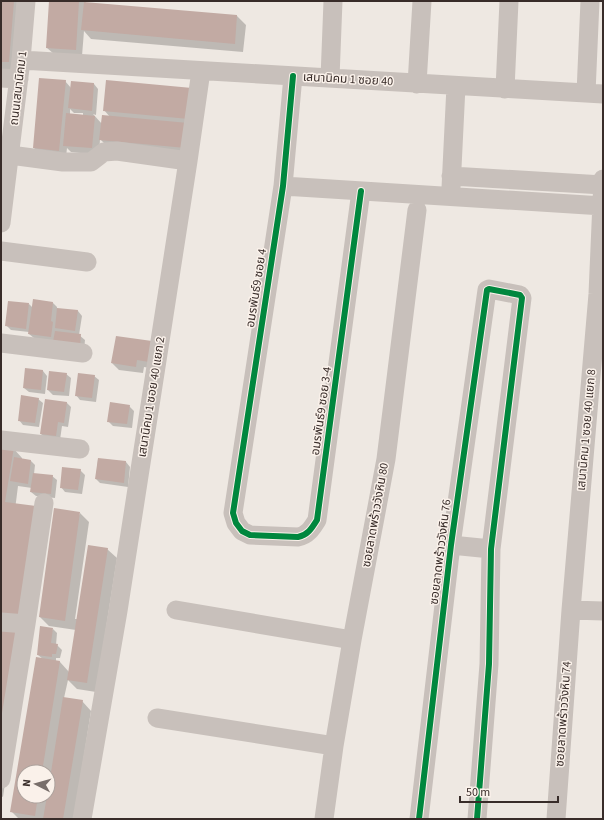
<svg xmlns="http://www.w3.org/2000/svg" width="604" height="820" font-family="'Source Sans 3','Noto Sans Thai',sans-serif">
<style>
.shadow{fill:#0003;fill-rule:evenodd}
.building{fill:#c2aaa3}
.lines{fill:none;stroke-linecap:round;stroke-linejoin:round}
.minor{stroke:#c8c0bb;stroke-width:19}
.cycleway-casing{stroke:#faf1ea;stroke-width:8}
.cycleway{stroke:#00873e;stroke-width:6}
.labels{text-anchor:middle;stroke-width:3;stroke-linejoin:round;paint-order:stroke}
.street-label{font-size:12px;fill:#382c29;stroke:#faf1ea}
</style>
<rect width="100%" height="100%" fill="#eee8e2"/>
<path class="shadow" d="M1,1H22L18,71L1,70Z
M50,1H85L86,3L237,16L246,25L243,52L91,39L84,31L82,56L54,54L47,48Z
M65,81L71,88L72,82L94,84L98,89L96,115L93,114L102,124L110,117L104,110L191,89L192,154L107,146L100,139L99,155L71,152L67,148L66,157L41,155L34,148ZM70,109L74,113H83V115L70,114Z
M53,303L57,307V309L78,311L82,316L79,335L85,340L84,350L34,338L29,334V332L11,330L6,325L29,304L33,308Z
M152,342L156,369L144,367L143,373L119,370L112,363Z
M26,369L43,371L47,376L45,394L29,392L24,388Z
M66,374L71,378L69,396L53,395L48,390Z
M94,376L99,380L96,402L80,400L76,395Z
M38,399L43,403L39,427L23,425L19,420Z
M66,402L71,407L68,427L62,426L60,440L45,438L41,434Z
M129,406L134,411L132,428L113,426L108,421Z
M1,447L13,448L22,458V460L31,461L35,465L34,474L52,476L57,480L55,498L36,496L31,492L32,488L18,486L1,621Z
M98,459L126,462L130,467L128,487L100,483L96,479Z
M80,470L85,475L82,494L65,492L61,487Z
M80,513L89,522L75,619H77L107,549L117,558L96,692L77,689L68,680L64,698L82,701L91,711L74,819H19L11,811L43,659L38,655L53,629L57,633L56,645H57L62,650L60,658H56V662H60L69,672L76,630L49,626L40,617ZM24,772H48V796H24Z
M1,630L26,641L3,797L1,796Z"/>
<path class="building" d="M1,1H14L9,62H1Z
M49,1H79L76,50L46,48Z
M84,2L237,15L235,44L81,30Z
M39,78L66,80L59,151L33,148Z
M106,80L192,88L189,119L103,111Z
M71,81L94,83L92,111L68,108Z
M66,113L95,116L92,148L63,146Z
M102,115L188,123L186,148L99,140Z
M33,299L53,302L51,321L53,322L51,337L28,334Z
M8,301L29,303L26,329L5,326Z
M57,308L78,310L75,331L55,328Z
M55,331L81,334L80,346L53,342Z
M116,336L152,341L149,362L137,360L136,367L111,363Z
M25,368L43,370L41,390L23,388Z
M49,371L67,373L64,392L47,390Z
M78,373L95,375L92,398L75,396Z
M21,395L39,398L35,423L18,421Z
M45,399L67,402L64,423L58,422L56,436L40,434Z
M110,402L130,405L127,424L107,422Z
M1,446L14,447L5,502L36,506L19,616L1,614Z
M14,457L31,460L28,484L10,481Z
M98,458L126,461L124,483L95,479Z
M62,467L81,469L78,490L60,488Z
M33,473L53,475L51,494L30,492Z
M54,508L80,512L65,621L39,617Z
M88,545L108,548L87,683L67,680Z
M40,626L53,628L51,643L58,644L56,654H52V657L37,655Z
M1,629L17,631L1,732Z
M36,657L60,661L42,772H24V796H38L35,816L10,812Z
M63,697L83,700L63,819H43L47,796H48V791Z"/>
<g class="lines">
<path class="minor" d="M21,60L603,94
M293,76L283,186L233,513L236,523L242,531L250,535L298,537C308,535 312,528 317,520L361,191
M1,78L19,79
M330,78L333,1
M417,84L422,1
M505,89L509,1
M586,93L590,1
M10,155L63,162H91L104,152L117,151L188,161
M451,176L603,185
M283,186L603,206
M451,188L456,86
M1,223L21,60L26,1
M1,251L87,262
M1,343L83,353
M1,440L80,449
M451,545L491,549
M176,610L352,640
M571,610L603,611
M1,622L26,624
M157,718L334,746
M1,779L26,624L44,503
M82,819L118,611L188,161L201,71
M324,819L334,746L352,640L386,459L417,210
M419,819L451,545L487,290L489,289L520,295L522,298L491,549L489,664L477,819
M556,819L571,610L598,294L603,179"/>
<defs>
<path id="cycleway" d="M293,76L283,186L233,513L236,523L242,531L250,535L298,537C308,535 312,528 317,520L361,191
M419,819L451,545L487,290L489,289L520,295L522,298L491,549L489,664L477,819"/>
</defs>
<use href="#cycleway" class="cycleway-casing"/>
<use href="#cycleway" class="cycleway"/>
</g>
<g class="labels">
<g class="street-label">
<text transform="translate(348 79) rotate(3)" y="4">เสนานิคม 1 ซอย 40</text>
<text transform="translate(18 88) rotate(-83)" y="4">ถนนเสนานิคม 1</text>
<text transform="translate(256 288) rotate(-81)" y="4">อมรพันธ์9 ซอย 4</text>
<text transform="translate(151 397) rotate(-81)" y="4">เสนานิคม 1 ซอย 40 แยก 2</text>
<text transform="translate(321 411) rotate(-82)" y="4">อมรพันธ์9 ซอย 3-4</text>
<text transform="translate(586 430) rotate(-85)" y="4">เสนานิคม 1 ซอย 40 แยก 8</text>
<text transform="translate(375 515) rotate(-80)" y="4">ซอยลาดพร้าววังหิน 80</text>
<text transform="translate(440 552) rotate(-83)" y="4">ซอยลาดพร้าววังหิน 76</text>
<text transform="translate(563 714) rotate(-86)" y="4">ซอยลาดพร้าววังหิน 74</text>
</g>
</g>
<rect width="604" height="820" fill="none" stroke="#382c29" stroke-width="4"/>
<g transform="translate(36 784) rotate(276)"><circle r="19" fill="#faf1ea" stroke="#aca29d"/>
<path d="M0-3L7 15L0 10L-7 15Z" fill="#786e6a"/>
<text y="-6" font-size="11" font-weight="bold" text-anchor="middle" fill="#382c29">N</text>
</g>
<path d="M460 796v6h98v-6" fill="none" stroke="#382c29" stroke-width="2"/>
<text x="466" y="796" font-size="12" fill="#382c29" stroke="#faf1ea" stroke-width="3" paint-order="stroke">50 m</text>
</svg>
